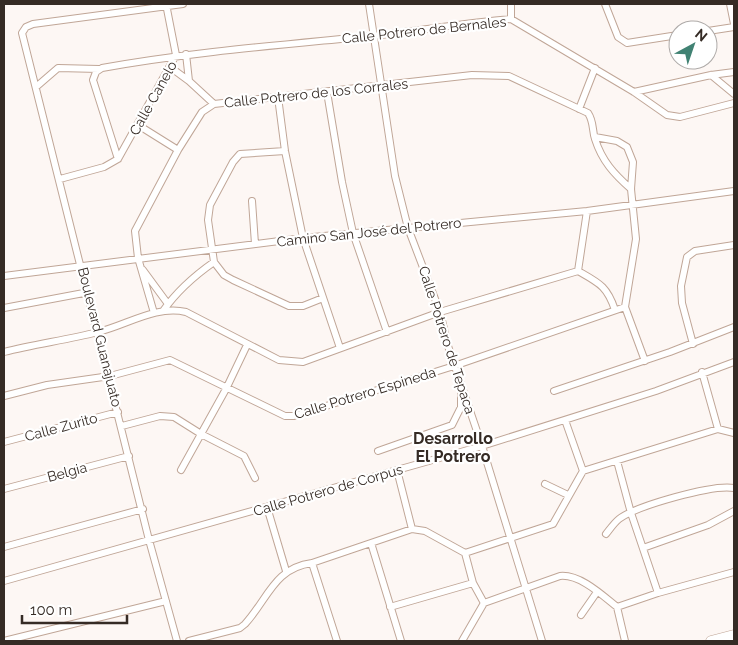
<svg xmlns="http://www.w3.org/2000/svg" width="738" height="645" font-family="Raleway,sans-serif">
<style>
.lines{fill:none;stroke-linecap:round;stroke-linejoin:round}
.minor-casing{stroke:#c0a697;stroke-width:8}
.primary-casing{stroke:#c0a697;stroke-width:11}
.minor{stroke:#fff;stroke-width:6}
.primary{stroke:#fff;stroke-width:10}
.labels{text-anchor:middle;stroke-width:4.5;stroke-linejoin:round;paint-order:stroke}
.street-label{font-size:14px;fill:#352b25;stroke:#fff}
.quarter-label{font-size:16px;font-weight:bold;fill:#352b25;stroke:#fff}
</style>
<rect width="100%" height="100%" fill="#fdf7f4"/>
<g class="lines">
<defs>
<path id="minor" d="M369,4L395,176L408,228L440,312L448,346L482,446L542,641
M511,4V19
M605,4L618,37L627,43L678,35
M730,4L734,24
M708,31L734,27
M186,54L189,81L214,104
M170,67L189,81
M711,75L734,94
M36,87L58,68L99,69
M327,92L342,182L353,233L387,332
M634,92L711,75L734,72
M278,97L285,151L303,238L340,348
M579,109L595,68
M138,125L178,150
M595,137L617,141L627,147L633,162L631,189L636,239L625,307L645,361
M285,151L240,154L233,162L210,205L208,220L214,262L224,275L233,280L289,306H303L323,298
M118,159L93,80L96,72L102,68C192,52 281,45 371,36C418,31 464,23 511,19L634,92L667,115L680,117L734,103
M60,179L104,167L118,159L176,55L166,4
M252,201L255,244
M143,270L168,304
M578,271L587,211
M578,271C599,283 607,286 615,310
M4,276L303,238L587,211L734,191
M4,308L89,292
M163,311C177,291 194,276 214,262
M154,313L138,258L135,231L178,150L202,112L214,104L472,75L509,76L588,113C594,122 592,130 595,139C602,161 614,174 631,189
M693,344L682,303L681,286L687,257L695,251L734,245
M4,352C35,344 67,340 98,332C127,325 156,305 186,312L279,360L303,362L440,312L578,271
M702,372L718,429
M554,391L670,352L734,327
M4,396L47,385L110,376L170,360L285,416H294L454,366L625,307
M565,420L583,471
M122,426L160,416L174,417L201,434L244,456L255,478
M4,442L118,412
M378,451L452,425L461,407V392
M617,461L631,513L658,593
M181,470L226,389L247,345
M397,470L412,529
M545,484L568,495
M4,489L129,456
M267,507L286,571
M606,534C610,529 614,523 619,519C636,506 713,484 734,488
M371,543L401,641
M4,547L143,509
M643,548L708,525L734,511
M465,553L473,583L484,603
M312,563L337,641
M4,581L482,446L656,391L734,362
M390,607L473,583
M617,607L625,641
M581,615L597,592
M4,641L166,601
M177,641L149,540L22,33L26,27L33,24L183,4
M189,641L240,628L245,624C268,599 274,568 312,563L412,529L425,531L465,553L553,524L583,471L718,429L734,433
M462,641L484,603L560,576C580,574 602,595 617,607L658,593L734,572"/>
<path id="primary" d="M711,641L734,635"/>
</defs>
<use href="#minor" class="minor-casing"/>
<use href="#primary" class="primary-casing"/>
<use href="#minor" class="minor"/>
<use href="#primary" class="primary"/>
</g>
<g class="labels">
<g class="street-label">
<text transform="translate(424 30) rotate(-6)" y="5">Calle Potrero de Bernales</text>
<text transform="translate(316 93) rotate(-6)" y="5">Calle Potrero de los Corrales</text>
<text transform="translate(153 98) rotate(-61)" y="5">Calle Canelo</text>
<text transform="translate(369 232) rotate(-6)" y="5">Camino San José del Potrero</text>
<text transform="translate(100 337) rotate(76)" y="5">Boulevard Guanajuato</text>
<text transform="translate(447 340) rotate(72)" y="5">Calle Potrero de Tepaca</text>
<text transform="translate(365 393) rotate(-17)" y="5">Calle Potrero Espineda</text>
<text transform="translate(61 427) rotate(-15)" y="5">Calle Zurito</text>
<text transform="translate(67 472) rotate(-15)" y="5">Belgia</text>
<text transform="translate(328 490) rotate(-16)" y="5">Calle Potrero de Corpus</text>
</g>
<g class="quarter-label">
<text x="453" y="444">Desarrollo<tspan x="453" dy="18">El Potrero</tspan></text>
</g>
</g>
<rect width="738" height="645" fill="none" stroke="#352b25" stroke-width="10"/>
<g transform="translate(693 45) rotate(40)"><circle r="24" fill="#ffffff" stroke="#aeaaa8"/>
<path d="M0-4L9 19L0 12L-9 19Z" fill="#418273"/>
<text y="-8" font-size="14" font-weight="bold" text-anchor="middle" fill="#352b25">N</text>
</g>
<path d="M22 615v8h105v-8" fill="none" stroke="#352b25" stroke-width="2.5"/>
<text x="30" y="615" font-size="15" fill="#352b25" stroke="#ffffff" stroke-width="4" paint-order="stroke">100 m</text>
</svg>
